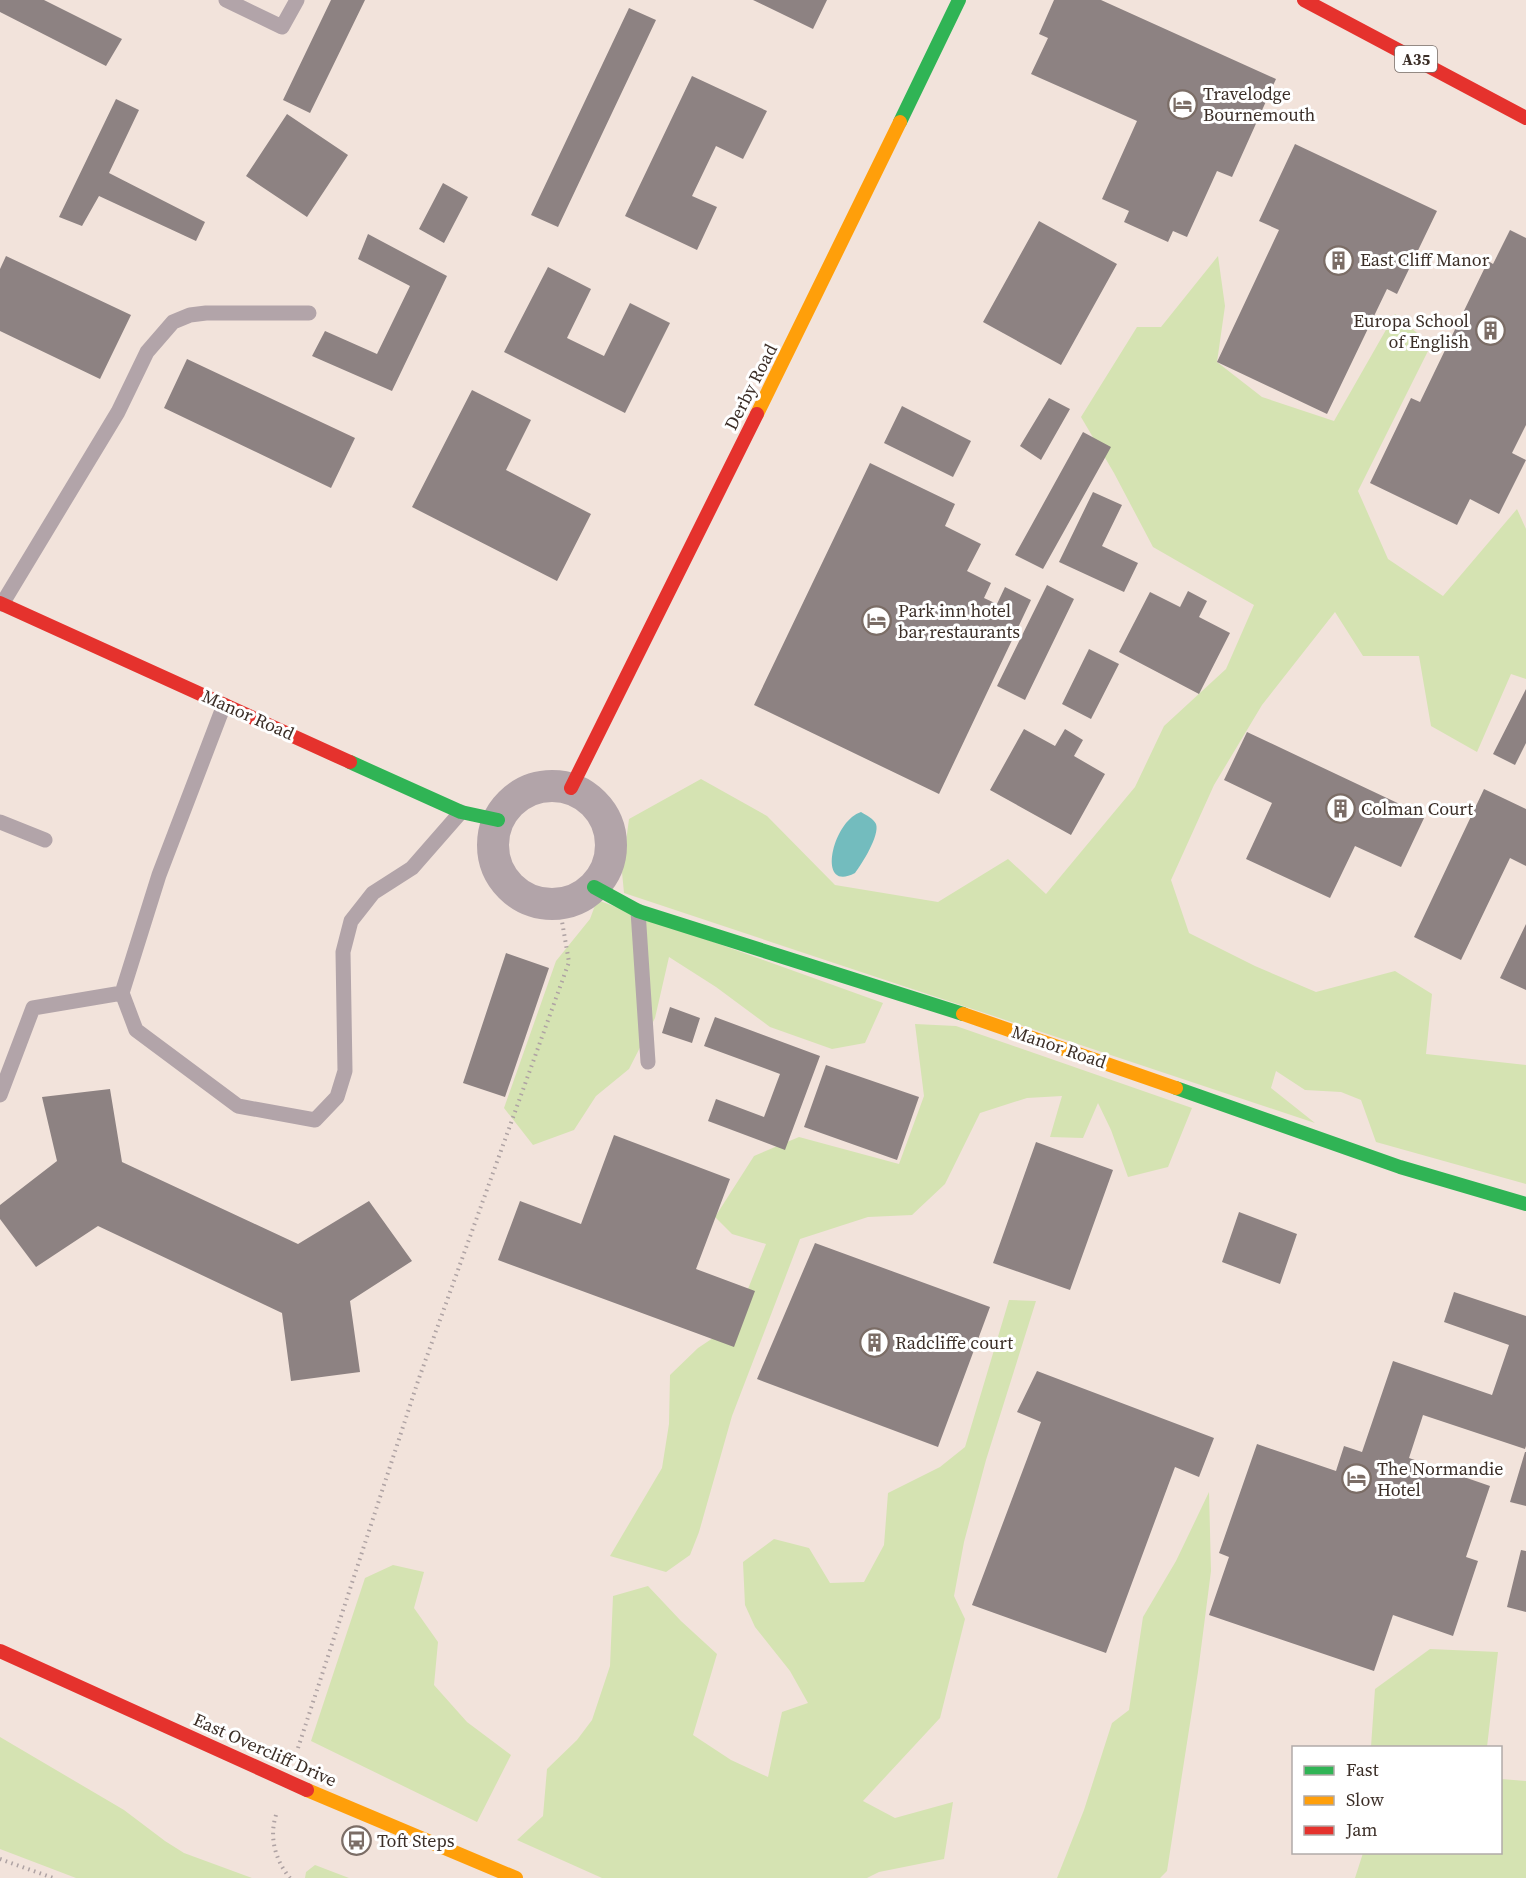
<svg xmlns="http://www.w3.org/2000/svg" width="1526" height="1878" font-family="'Source Serif 4',serif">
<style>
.green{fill:#d5e3b2}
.water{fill:#73bcbe}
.building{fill:#8d8282}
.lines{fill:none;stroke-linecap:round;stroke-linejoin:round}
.path{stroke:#aea2a3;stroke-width:4;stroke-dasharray:1.5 4.5;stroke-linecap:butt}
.lane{stroke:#b2a4a9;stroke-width:15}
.street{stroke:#b2a4a9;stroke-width:32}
.fast{stroke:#30b455;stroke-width:14}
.slow{stroke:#ff9f0a;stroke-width:14}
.jam{stroke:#e5322d;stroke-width:14}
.labels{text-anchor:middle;stroke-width:6;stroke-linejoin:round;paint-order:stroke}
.shield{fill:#fff;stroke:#766d68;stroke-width:1.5}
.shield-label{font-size:16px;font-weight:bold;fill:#3b2e27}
.poi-label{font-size:18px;fill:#3b2e27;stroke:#fff;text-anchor:start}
.street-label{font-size:18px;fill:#3b2e27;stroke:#fff}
</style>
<rect width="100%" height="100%" fill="#f2e3db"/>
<path class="green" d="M1218,256L1225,306L1217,362L1262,397L1334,421L1395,314L1431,345L1358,491L1388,559L1443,596L1517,509L1526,529V679L1511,674L1477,752L1431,726L1419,656H1363L1335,612L1262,705L1214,785L1171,880L1189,933L1255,966L1316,992L1395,971L1432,994L1426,1054L1526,1065V1184L1376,1142L1361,1100L1341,1092L1305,1090L1276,1071L1271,1088L1315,1123L624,893L622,872L629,819L701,779L767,816L835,885L938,902L1008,859L1046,894L1135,787L1164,726L1226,669L1254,605L1153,547L1114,473L1081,417L1137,327H1161Z
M597,900L883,1003L865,1043L832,1049L770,1027L716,987L669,957L655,1018L629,1069L596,1096L574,1130L533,1145L504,1108L556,961L590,919Z
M915,1024L956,1026L1192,1108L1168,1167L1128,1177L1111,1130L1098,1103L1083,1138L1050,1137L1062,1096L1027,1098L980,1113L945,1184L912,1215L868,1217L800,1239L732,1416L699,1532L690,1555L666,1572L610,1556L662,1468L669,1424L670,1375L698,1348L734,1324L766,1244L732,1234L715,1217L754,1156L799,1137L899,1164L924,1096Z
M1009,1300L1036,1301L986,1460L964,1542L954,1596L965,1619L940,1718L863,1801L895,1818L953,1802L944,1859L879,1872L867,1878H602L517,1840L543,1816L547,1769L577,1740L592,1720L610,1666L613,1596L648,1586L681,1621L717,1654L693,1735L731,1760L768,1777L782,1712L808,1703L790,1671L755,1627L745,1605L743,1562L774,1539L809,1548L830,1583L864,1582L884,1545L888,1493L940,1467L965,1447Z
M1209,1492L1211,1571L1198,1672L1167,1871L1160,1878H1057L1084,1810L1112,1723L1129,1710L1143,1617L1176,1561Z
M393,1565L424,1572L414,1608L438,1642L434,1685L467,1722L511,1755L477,1822L311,1741L365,1578Z
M1430,1649L1498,1652L1487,1747H1371L1375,1689Z
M0,1737L124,1810L165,1841L184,1853L252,1878H76L0,1849Z
M1501,1779L1526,1781V1878H1355L1363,1853L1500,1852Z
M315,1865L349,1878H305L306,1872Z"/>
<path class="water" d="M861,812C866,815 874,819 876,824C880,835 862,864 855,873C816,894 832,821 861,812Z"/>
<path class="building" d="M0,0H44L122,39L106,66L0,12Z
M331,0H365L310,113L283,100Z
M753,0H827L813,29Z
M1054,0H1101L1276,79L1232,177L1217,171L1187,237L1173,231L1168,242L1124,222L1129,211L1102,199L1137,121L1031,74L1048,38L1039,34Z
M629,8L656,20L558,227L531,215Z
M692,76L767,111L743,159L716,146L692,196L717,207L697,250L625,216Z
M116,99L139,110L109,173L205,222L196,241L99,196L82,226L59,217Z
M287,114L348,155L307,217L246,176Z
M1295,144L1437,211L1397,294L1387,289L1327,414L1217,362L1279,230L1259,221Z
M443,183L468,197L444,243L419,229Z
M1039,221L1117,264L1061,365L983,322Z
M1510,230L1526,238V425L1512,453L1526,460L1499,514L1470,499L1457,525L1370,483L1411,398L1420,402L1488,261L1493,264Z
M368,234L447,276L392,391L312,356L325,331L377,354L410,286L358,259Z
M6,256L131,315L100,379L0,331V269Z
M548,267L591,289L567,338L604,356L630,303L670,323L625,413L504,352Z
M187,359L355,438L331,488L164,408Z
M472,390L531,420L506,470L591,514L557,581L412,507Z
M1049,398L1070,409L1041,460L1020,446Z
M902,406L971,441L953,477L884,443Z
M1083,432L1111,447L1043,569L1015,555Z
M870,463L955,504L945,526L981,544L967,571L991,583L984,598L997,604L1005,587L1031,600L939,794L754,705Z
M1093,492L1122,505L1102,546L1138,563L1124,592L1059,562Z
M1047,585L1074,599L1025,700L997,686Z
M1188,591L1207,601L1199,617L1230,633L1199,694L1119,652L1150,592L1180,607Z
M1089,649L1119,664L1091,719L1062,704Z
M1526,689V743L1515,765L1493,754Z
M1024,729L1055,746L1065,729L1083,740L1074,756L1105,774L1071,835L990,790Z
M1247,732L1425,816L1401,867L1355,846L1330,898L1246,859L1272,803L1224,780Z
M1484,789L1526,809V866L1510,858L1461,960L1414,937Z
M1526,924V990L1500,978Z
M506,953L549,968L505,1097L463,1083Z
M670,1007L700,1018L692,1043L662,1033Z
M715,1017L820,1056L785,1150L708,1121L716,1099L764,1117L780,1074L704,1046Z
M826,1065L919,1097L897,1160L804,1127Z
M110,1089L122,1162L298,1244L369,1201L412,1261L350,1301L360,1372L291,1381L282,1313L98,1226L36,1267L0,1219V1205L57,1161L42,1097Z
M614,1135L730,1179L696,1269L755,1291L734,1347L498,1260L520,1201L581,1224Z
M1036,1142L1113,1170L1070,1290L993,1263Z
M1239,1212L1297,1234L1280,1284L1222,1262Z
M815,1243L990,1307L938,1447L757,1379Z
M1454,1292L1526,1316V1446L1525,1449L1423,1415L1409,1458L1490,1486L1466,1557L1478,1561L1453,1636L1393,1615L1374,1671L1209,1615L1229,1557L1219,1553L1257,1444L1336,1471L1344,1446L1362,1452L1393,1361L1492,1395L1509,1345L1444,1322Z
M1037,1371L1214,1438L1199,1477L1175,1467L1106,1653L972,1605L1041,1422L1017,1412Z
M1525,1452H1526V1506L1510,1502Z
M1521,1550L1526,1551V1612L1507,1607Z"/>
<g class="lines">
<path class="path" d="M298,1748L418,1381L569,962L559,904
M276,1815C269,1837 275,1860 290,1878
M0,1859L53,1878"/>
<path class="lane" d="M226,0L282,27L297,0
M2,604L118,412L147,352L173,322L190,315L206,313H309
M224,705L159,875L122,993L136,1030L238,1106L315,1120L337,1097L345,1071L343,952L351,921L373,893L412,868L461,812
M0,822L45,840
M638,911L648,1062
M0,1095L33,1008L122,993"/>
<path class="street" d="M493 845a59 59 0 1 1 118 0a59 59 0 1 1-118 0Z"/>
<path class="fast" d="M900,122L959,0
M350,762L461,812L498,820
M594,887L638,911L963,1014
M1176,1088L1400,1167L1526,1204"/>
<path class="slow" d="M757,414L900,122
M963,1014L1176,1088
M307,1790L516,1878"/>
<path class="jam" d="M1304,0L1526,118
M0,603L350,762
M571,788L757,414
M0,1651L307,1790"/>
</g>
<defs>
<symbol id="hotel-ring" viewBox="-11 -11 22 22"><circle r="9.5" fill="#fff" stroke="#7b6d66" stroke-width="1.5"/><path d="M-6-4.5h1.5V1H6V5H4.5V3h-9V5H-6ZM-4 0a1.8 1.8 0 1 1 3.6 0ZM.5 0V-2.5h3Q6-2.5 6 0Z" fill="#7b6d66"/></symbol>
<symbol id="building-ring" viewBox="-11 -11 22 22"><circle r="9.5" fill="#fff" stroke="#7b6d66" stroke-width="1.5"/><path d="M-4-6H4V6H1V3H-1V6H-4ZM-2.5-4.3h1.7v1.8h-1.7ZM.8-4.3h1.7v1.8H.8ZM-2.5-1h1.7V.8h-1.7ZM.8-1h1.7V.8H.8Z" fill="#7b6d66"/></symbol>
<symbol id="bus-ring" viewBox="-11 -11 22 22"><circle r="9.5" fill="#fff" stroke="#7b6d66" stroke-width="1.5"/><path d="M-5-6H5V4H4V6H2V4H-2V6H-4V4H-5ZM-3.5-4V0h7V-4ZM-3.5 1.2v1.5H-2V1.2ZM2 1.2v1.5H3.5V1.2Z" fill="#7b6d66"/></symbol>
</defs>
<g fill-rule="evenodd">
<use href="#hotel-ring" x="1166" y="88" width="33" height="33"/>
<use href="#building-ring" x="1322" y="244" width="33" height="33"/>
<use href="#building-ring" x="1474" y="314" width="33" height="33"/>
<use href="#hotel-ring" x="860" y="604" width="33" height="33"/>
<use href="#building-ring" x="1324" y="792" width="33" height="33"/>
<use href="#building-ring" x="858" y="1326" width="33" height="33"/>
<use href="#hotel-ring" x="1340" y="1462" width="33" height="33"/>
<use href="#bus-ring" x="340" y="1824" width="33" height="33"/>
</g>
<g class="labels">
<rect class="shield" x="1395" y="46" width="42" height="26" rx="4.5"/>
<g class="shield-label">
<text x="1416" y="65">A35</text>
</g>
<g class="poi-label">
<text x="1203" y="100">Travelodge<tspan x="1203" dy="21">Bournemouth</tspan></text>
<text x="1360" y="266">East Cliff Manor</text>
<text x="1469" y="327" text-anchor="end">Europa School<tspan x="1469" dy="21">of English</tspan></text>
<text x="898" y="617">Park inn hotel<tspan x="898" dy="21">bar restaurants</tspan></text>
<text x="1361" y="815">Colman Court</text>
<text x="895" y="1349">Radcliffe court</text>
<text x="1377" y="1475">The Normandie<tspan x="1377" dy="21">Hotel</tspan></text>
<text x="377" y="1847">Toft Steps</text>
</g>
<g class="street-label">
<text transform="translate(751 387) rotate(-63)" y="6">Derby Road</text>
<text transform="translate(248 715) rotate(24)" y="6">Manor Road</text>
<text transform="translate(1059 1047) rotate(19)" y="6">Manor Road</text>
<text transform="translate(265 1750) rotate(24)" y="6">East Overcliff Drive</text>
</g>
</g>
<rect x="1292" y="1746" width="210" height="108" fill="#ffffff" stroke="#b1aba9" stroke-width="1.5"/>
<rect x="1304" y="1766" width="30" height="9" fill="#30b455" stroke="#b1aba9" stroke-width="1.5"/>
<text x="1346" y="1776" font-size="18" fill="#3b2e27">Fast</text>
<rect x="1304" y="1796" width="30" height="9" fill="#ff9f0a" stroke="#b1aba9" stroke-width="1.5"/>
<text x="1346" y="1806" font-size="18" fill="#3b2e27">Slow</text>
<rect x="1304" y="1826" width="30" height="9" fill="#e5322d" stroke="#b1aba9" stroke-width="1.5"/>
<text x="1346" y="1836" font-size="18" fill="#3b2e27">Jam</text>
</svg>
